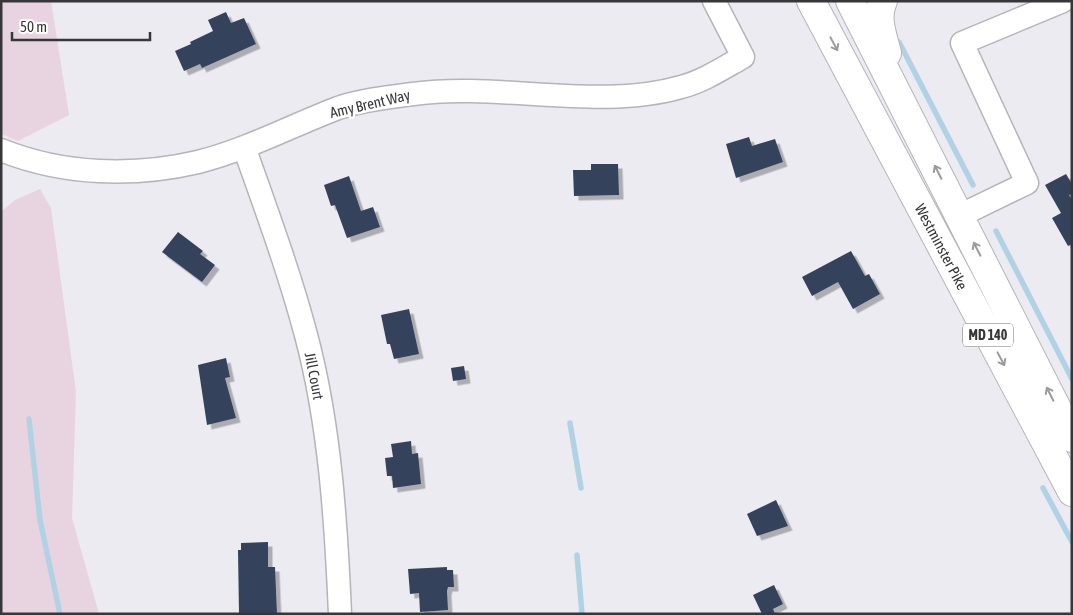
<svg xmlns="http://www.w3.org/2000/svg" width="1073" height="615" font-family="'Asap Condensed',sans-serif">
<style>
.green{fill:#e8d4e1}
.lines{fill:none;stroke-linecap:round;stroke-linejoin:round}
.stream{stroke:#b1d1e5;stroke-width:5.5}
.building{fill:#36435b;filter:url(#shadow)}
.minor-casing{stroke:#b4b4ba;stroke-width:25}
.highway-casing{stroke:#b4b4ba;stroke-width:30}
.minor{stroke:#fff;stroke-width:22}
.highway{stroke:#fff;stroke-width:28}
.oneway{stroke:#9b9b9c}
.labels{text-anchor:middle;stroke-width:5;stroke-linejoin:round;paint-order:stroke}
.shield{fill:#fff;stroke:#737375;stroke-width:1}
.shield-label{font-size:14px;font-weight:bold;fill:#37373a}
.street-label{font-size:15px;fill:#37373a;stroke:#fff}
</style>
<defs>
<filter id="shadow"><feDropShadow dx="4.5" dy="4.5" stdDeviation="0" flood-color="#0004"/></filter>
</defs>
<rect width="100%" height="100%" fill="#ebebf1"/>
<path class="green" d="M1,1H51L69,115L18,141L1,134Z
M40,189L51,208L76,392L72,518L99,614H1V212L15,200Z"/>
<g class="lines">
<path class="stream" d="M899,42L973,185
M996,231L1072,379
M29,419L40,520L60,614
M570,423L581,488
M1043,488L1072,542
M577,555L582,614"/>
</g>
<path class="building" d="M226,12L231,23L244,18L256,44L202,68L200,64L184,71L175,51L191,44L190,42L213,31L208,20Z
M749,137L752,146L775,139L783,162L736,178L726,144Z
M591,164H618L619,195L574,196L573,170H591Z
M1066,174L1072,184V194L1069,195L1072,200V244L1068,246L1052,218L1061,213L1045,185Z
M349,176L361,211L373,207L380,227L347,238L335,205L331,206L324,185Z
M178,232L203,251L200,254L215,265L202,282L162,252Z
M851,251L865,276L869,274L880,294L853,309L838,282L812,296L802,277Z
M409,309L419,354L394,359L390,344H387L381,315Z
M226,358L230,377L225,378L236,418L207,425L198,365Z
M464,366L466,379L453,381L451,368Z
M411,441L412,454L418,453L421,484L393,488L392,476H387L385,458L393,457L391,444Z
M776,500L788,526L757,536L747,514Z
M268,542V567H275L277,614H239L238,550H241V543Z
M447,567V570H453L454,587H448L447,591L448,610L420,612L419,593L410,594L408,569Z
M774,585L783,604L773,609L775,614H762L753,595Z"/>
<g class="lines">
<defs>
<path id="minor" d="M244,147C266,209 289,271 306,335C330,425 336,521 340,614
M1,150C63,175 134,177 198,162C246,150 291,126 338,108C361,100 389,97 413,94C498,82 599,111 681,87C704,81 723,68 743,57L714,1
M961,215L1027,183L962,43L1063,1"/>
<path id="highway" d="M811,1L1072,492
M850,1L1072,438
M883,1C875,17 883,37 887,53"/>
</defs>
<use href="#minor" class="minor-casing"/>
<use href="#highway" class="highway-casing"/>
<use href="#minor" class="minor"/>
<use href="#highway" class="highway"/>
</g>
<defs><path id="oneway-shaft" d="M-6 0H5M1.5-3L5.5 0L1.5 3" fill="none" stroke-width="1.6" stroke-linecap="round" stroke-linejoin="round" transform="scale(1.25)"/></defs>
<g class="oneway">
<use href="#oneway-shaft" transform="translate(834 44) rotate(62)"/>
<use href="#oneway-shaft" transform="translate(938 172) rotate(-117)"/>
<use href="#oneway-shaft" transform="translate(977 249) rotate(-117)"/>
<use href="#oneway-shaft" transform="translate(1001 359) rotate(62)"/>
<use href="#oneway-shaft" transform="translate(1050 394) rotate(-117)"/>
</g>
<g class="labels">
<rect class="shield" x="963" y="323.5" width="50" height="23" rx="4"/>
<g class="shield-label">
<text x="988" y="340">MD 140</text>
</g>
<g class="street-label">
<text transform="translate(370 104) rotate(-13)" y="5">Amy Brent Way</text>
<text transform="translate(941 247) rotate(62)" y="5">Westminster Pike</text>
<text transform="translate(314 376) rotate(79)" y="5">Jill Court</text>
</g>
</g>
<rect width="1073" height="615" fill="none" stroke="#37373a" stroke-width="5"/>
<path d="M12 32v8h138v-8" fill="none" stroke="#37373a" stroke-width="2.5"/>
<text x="20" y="32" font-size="15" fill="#37373a" stroke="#ffffff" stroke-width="4" paint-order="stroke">50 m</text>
</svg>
